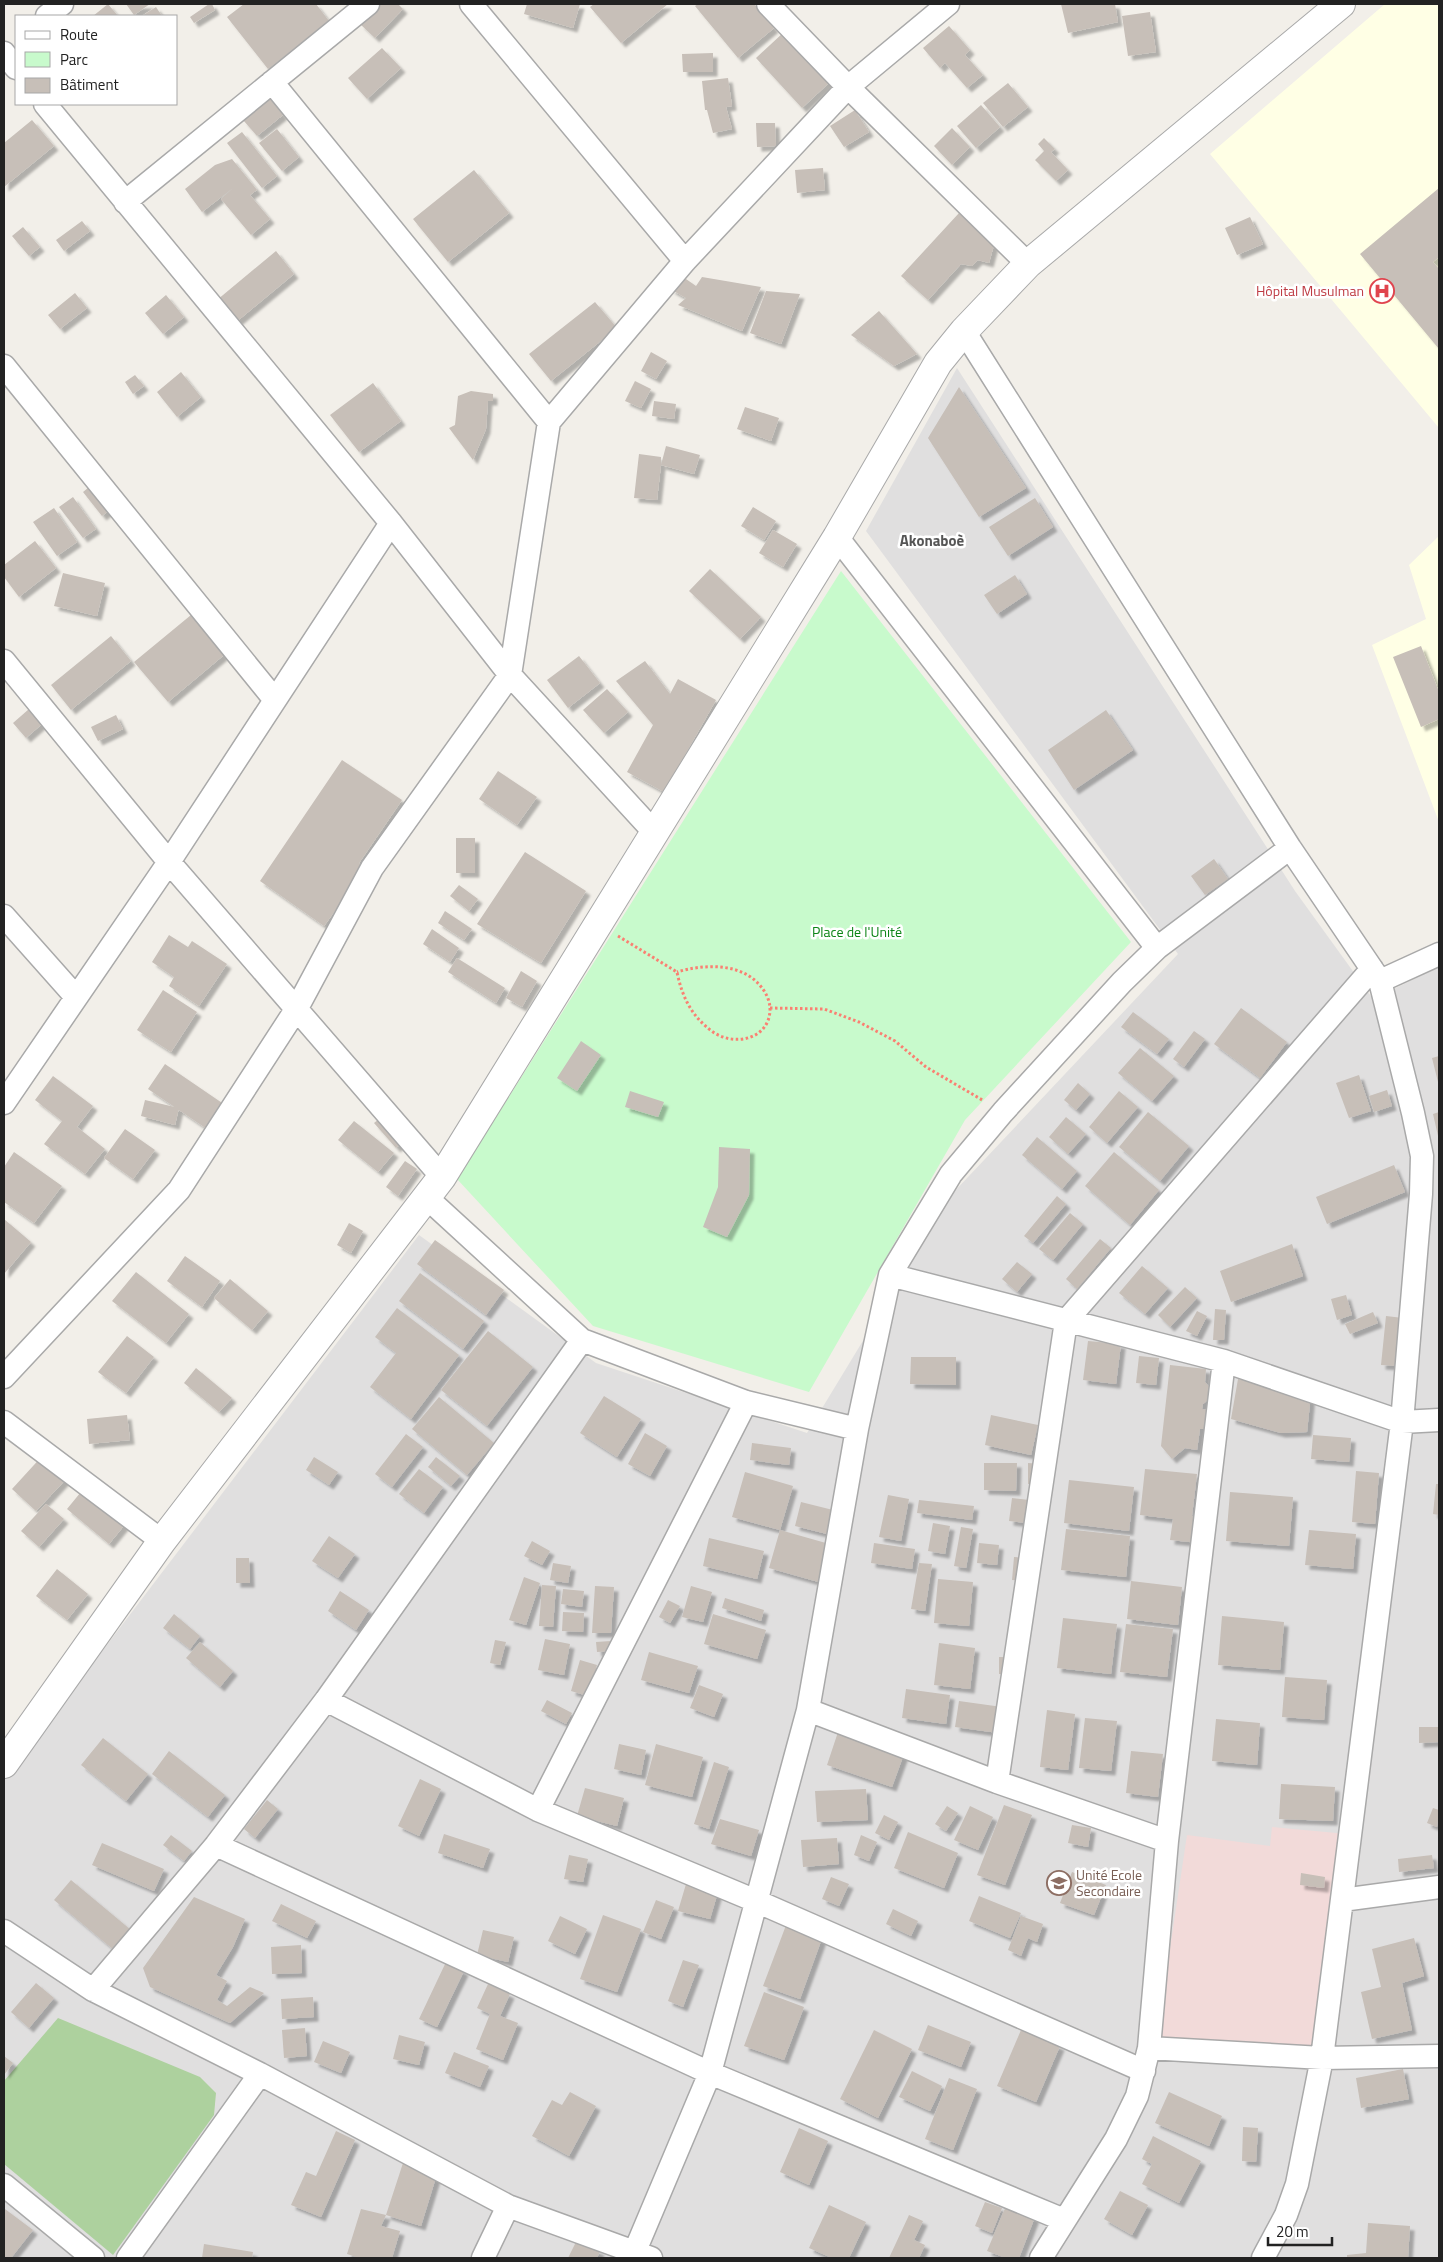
<svg xmlns="http://www.w3.org/2000/svg" width="1443" height="2262" font-family="'Titillium Web',sans-serif">
<style>
.residential{fill:#e0dfdf}
.commercial{fill:#f2dad9}
.education{fill:#ffffe5}
.forest{fill:#add19e}
.park{fill:#c8facc}
.building{fill:#c7bfb8;filter:url(#shadow)}
.lines{fill:none;stroke-linecap:round;stroke-linejoin:round}
.minor-casing{stroke:#a9a9a9;stroke-width:25}
.tertiary-casing{stroke:#a9a9a9;stroke-width:30}
.path{stroke:#fa8072;stroke-width:3;stroke-dasharray:2.5 2.5;stroke-linecap:butt}
.minor{stroke:#fff;stroke-width:22}
.tertiary{stroke:#fff;stroke-width:28}
.labels{text-anchor:middle;stroke-width:5;stroke-linejoin:round;paint-order:stroke}
.health-label{font-size:14px;fill:#be3a42;stroke:#fff;text-anchor:end}
.park-label{font-size:14px;fill:#0c8416;stroke:#fff}
.education-label{font-size:14px;fill:#785e54;stroke:#fff;text-anchor:start}
.neighbourhood-label{font-size:15px;font-weight:bold;fill:#555;stroke:#fff}
</style>
<defs>
<filter id="shadow"><feDropShadow dx="4.5" dy="4.5" stdDeviation="1" flood-color="#0004"/></filter>
</defs>
<rect width="100%" height="100%" fill="#f2efe9"/>
<path class="residential" d="M957,368L1295,891L1373,999L1439,967V2258H4V1780L419,1235L596,1363L807,1433L952,1194L1178,954L866,531Z"/>
<path class="commercial" d="M1272,1827L1347,1834L1317,2048L1156,2042L1187,1835L1270,1846Z"/>
<path class="education" d="M1385,4H1439V428L1210,154Z
M1439,536V822L1372,645L1426,619L1409,565Z"/>
<path class="forest" d="M58,2018L200,2077L216,2093L214,2115L113,2255L4,2164V2081Z"/>
<path class="park" d="M841,571L1131,942L965,1120L809,1392L593,1326L457,1179Z"/>
<path class="building" d="M108,4L118,16H93Z
M126,4H150L134,15Z
M209,4H212L215,10L194,23L190,17Z
M244,4H316L329,21L268,69L227,17Z
M380,4H398L403,9L375,38L360,24Z
M527,4H580L573,28L524,14Z
M594,4H668L621,43L590,7Z
M698,4H754L774,28L738,58L695,6Z
M1061,4H1115L1118,22L1068,33Z
M156,7L162,16H142Z
M1150,12L1156,52L1128,56L1122,16Z
M949,26L970,50L965,55L983,75L967,88L945,63L940,68L923,48Z
M784,32L831,81L802,108L756,58Z
M382,48L401,68L367,99L348,78Z
M713,53V72H683L682,54Z
M728,78L732,106L726,107L732,129L713,133L707,110H705L702,81Z
M1008,83L1028,107L1003,127L983,103Z
M270,98L283,115L257,136L243,120Z
M981,105L1000,127L976,148L957,126Z
M855,110L869,132L844,147L830,126Z
M32,120L54,146L4,187V143Z
M756,123H775L776,146L757,147Z
M952,128L970,147L952,165L934,146Z
M277,129L299,157L282,171L259,143Z
M242,132L277,176L262,188L227,143Z
M1044,138L1055,149L1051,152L1068,170L1056,181L1035,160L1044,151L1038,144Z
M232,159L257,190L250,195L270,219L251,235L221,199L233,188L202,212L185,189L215,165Z
M823,168L825,190L797,193L795,170Z
M474,170L509,213L448,262L413,219Z
M1439,188V257L1433,262L1439,269V349L1360,254Z
M959,213L994,245L989,263L978,260L972,266L961,264L928,300L901,276Z
M1250,217L1263,244L1237,255L1225,228Z
M82,221L90,231L64,251L56,240Z
M23,227L40,247L29,256L12,236Z
M276,251L294,274L235,323L217,300Z
M702,277L761,287L742,331L678,305L686,298L670,289L686,279L696,286Z
M766,291L800,294L781,344L750,333Z
M75,293L87,308L60,329L48,315Z
M166,295L184,317L163,334L145,313Z
M595,302L617,328L551,381L529,354Z
M879,311L917,354L894,366L851,335Z
M651,352L667,361L656,379L641,371Z
M181,372L201,397L177,417L157,392Z
M135,375L144,386L133,394L125,382Z
M635,381L651,389L641,408L625,401Z
M373,383L401,421L359,452L330,415Z
M959,387L1026,488L979,517L928,438Z
M471,391L493,394V401H488L486,429L473,460L449,428L455,425L458,396Z
M654,401L676,404L674,419L652,416Z
M745,407L779,418L771,441L737,429Z
M666,446L700,455L694,474L661,465L657,500L634,498L639,454L661,457V465Z
M94,483L113,507L102,516L83,492Z
M73,497L96,529L83,538L59,507Z
M1035,498L1053,527L1008,556L989,527Z
M753,507L776,521L764,540L741,526Z
M54,508L77,542L57,556L33,522Z
M773,530L797,544L783,567L759,553Z
M35,541L56,568L19,597L4,577V565Z
M710,569L761,617L740,639L689,591Z
M63,573L105,583L97,616L54,606Z
M1015,575L1027,594L997,614L984,595Z
M191,615L224,655L168,702L134,662Z
M111,636L131,661L71,710L51,685Z
M1421,646L1439,692V719L1421,727L1393,657Z
M579,656L600,683L568,708L547,680Z
M645,661L670,694L678,679L716,700L664,792L627,772L653,725L616,681Z
M607,689L628,712L604,733L583,710Z
M29,709L42,724L26,738L13,723Z
M1106,710L1133,750L1074,790L1048,750Z
M116,715L123,729L98,741L91,727Z
M342,760L402,800L359,863L366,868L324,926L260,881Z
M498,771L537,797L517,825L479,799Z
M456,838H475V873H456Z
M525,852L586,891L541,963L477,924Z
M1214,859L1228,879L1205,895L1191,876Z
M459,885L478,899L469,911L450,896Z
M445,911L472,929L464,940L438,923Z
M432,929L459,948L450,962L423,944Z
M169,935L188,947L192,941L227,964L199,1006L169,986L174,977L152,962Z
M457,958L505,988L496,1003L448,972Z
M521,971L537,981L522,1007L506,998Z
M163,990L197,1012L171,1052L137,1030Z
M1241,1008L1287,1042L1260,1078L1214,1044Z
M1133,1012L1169,1039L1157,1054L1121,1027Z
M1194,1031L1205,1039L1184,1067L1173,1059Z
M581,1041L601,1055L577,1091L557,1078Z
M1140,1048L1174,1076L1152,1101L1118,1073Z
M1439,1056V1086L1432,1058Z
M165,1064L228,1107L210,1131L148,1089Z
M1359,1075L1371,1111L1349,1118L1336,1083Z
M53,1076L93,1106L77,1127L105,1149L85,1174L44,1144L62,1121L35,1100Z
M1078,1083L1090,1094L1076,1110L1064,1100Z
M1387,1090L1392,1106L1374,1112L1369,1096Z
M630,1091L664,1102L658,1117L625,1107Z
M1119,1091L1138,1107L1107,1143L1089,1127Z
M145,1100L179,1108L175,1125L141,1116Z
M1148,1112L1189,1146L1160,1181L1119,1147Z
M1439,1112V1136H1438L1433,1114Z
M384,1115L406,1139L396,1148L374,1123Z
M1066,1117L1086,1134L1068,1154L1049,1137Z
M354,1121L394,1153L378,1172L338,1140Z
M125,1129L155,1150L133,1179L104,1158Z
M1037,1137L1077,1171L1062,1189L1022,1155Z
M719,1147L750,1149L749,1195L727,1237L703,1227L718,1187Z
M14,1152L62,1186L34,1223L4,1202V1167Z
M1114,1152L1159,1190L1130,1225L1085,1186Z
M405,1161L417,1169L398,1196L386,1187Z
M1394,1165L1405,1192L1327,1224L1316,1197Z
M1057,1196L1066,1204L1033,1243L1024,1236Z
M1070,1213L1083,1224L1053,1260L1039,1249Z
M4,1219L31,1242L4,1274Z
M349,1223L363,1231L351,1253L337,1245Z
M1100,1239L1111,1248L1077,1289L1066,1279Z
M435,1240L504,1290L486,1315L417,1264Z
M1292,1244L1303,1276L1231,1302L1220,1271Z
M185,1256L220,1281L202,1307L167,1281Z
M1017,1262L1032,1274L1017,1292L1002,1279Z
M1142,1266L1168,1288L1145,1314L1119,1293Z
M136,1272L189,1314L166,1343L112,1301Z
M420,1273L484,1321L463,1349L399,1301Z
M230,1279L268,1311L252,1330L214,1298Z
M1185,1287L1197,1298L1170,1327L1158,1315Z
M1346,1295L1352,1315L1337,1320L1331,1299Z
M397,1308L459,1355L411,1419L370,1387L396,1353L375,1337Z
M1215,1309L1226,1310L1224,1340H1213Z
M1197,1311L1207,1316L1197,1336L1186,1331Z
M1373,1312L1378,1323L1350,1334L1345,1324Z
M1386,1316L1403,1318L1397,1366L1381,1365Z
M488,1331L533,1367L487,1426L441,1390Z
M127,1336L154,1357L126,1393L98,1372Z
M1088,1341L1121,1344L1116,1384L1083,1380Z
M1139,1356L1159,1358L1156,1385L1136,1383Z
M911,1357H956V1385L910,1384Z
M1170,1365L1206,1369L1205,1382L1215,1394L1203,1404L1202,1409L1208,1410L1206,1429H1200L1197,1450L1185,1448L1172,1459L1161,1446Z
M196,1368L232,1398L219,1412L184,1383Z
M1238,1379L1311,1394L1307,1432L1281,1433L1231,1419Z
M604,1396L641,1419L617,1457L580,1433Z
M439,1397L494,1443L467,1475L412,1429Z
M127,1415L130,1440L89,1444L87,1419Z
M991,1415L1038,1425L1031,1455L985,1445Z
M645,1433L667,1446L650,1476L628,1464Z
M406,1434L423,1447L392,1487L375,1474Z
M1313,1435L1351,1438L1349,1462L1311,1459Z
M752,1443L791,1448L789,1465L750,1460Z
M44,1454L69,1476L36,1511L12,1489Z
M314,1457L338,1472L329,1485L306,1470Z
M436,1457L460,1476L451,1486L428,1467Z
M984,1463H1017L1016,1491L984,1490Z
M1028,1463L1043,1464L1042,1485L1028,1484Z
M419,1469L443,1487L424,1513L399,1494Z
M1145,1469L1197,1474L1192,1516L1202,1517L1199,1543L1170,1540L1173,1519L1140,1515Z
M1356,1471L1379,1473L1375,1524L1352,1522Z
M745,1472L793,1486L780,1530L732,1517Z
M1069,1480L1134,1487L1129,1531L1064,1523Z
M1436,1484H1439V1515L1433,1514Z
M85,1487L127,1522L109,1544L67,1509Z
M1230,1492L1293,1497L1289,1546L1226,1541Z
M888,1495L909,1499L901,1541L879,1537Z
M1012,1498L1038,1501L1035,1524L1009,1521Z
M919,1500L974,1506L972,1520L917,1513Z
M801,1502L833,1510L827,1534L795,1526Z
M46,1504L64,1519L39,1547L21,1531Z
M933,1523L950,1526L945,1554L928,1551Z
M961,1527L973,1529L966,1568L954,1566Z
M1066,1529L1130,1536L1126,1577L1061,1570Z
M780,1530L840,1547L829,1585L769,1568Z
M1309,1530L1356,1534L1353,1569L1305,1565Z
M329,1536L355,1554L338,1578L312,1561Z
M709,1538L764,1551L757,1579L703,1566Z
M532,1541L550,1551L542,1565L524,1556Z
M874,1543L915,1549L912,1569L871,1563Z
M979,1543L999,1545L997,1565L977,1563Z
M1014,1557L1026,1558L1024,1581L1012,1580Z
M236,1558H249L250,1583H236Z
M553,1563L571,1566L568,1583L550,1580Z
M919,1563L932,1564L925,1611L911,1609Z
M57,1569L88,1594L67,1620L36,1596Z
M524,1577L540,1583L526,1625L509,1620Z
M938,1579L973,1582L969,1626L934,1623Z
M1131,1581L1182,1587L1178,1625L1127,1619Z
M542,1585L556,1586L553,1627L539,1626Z
M595,1586L614,1587L611,1633H592Z
M691,1586L712,1592L703,1622L682,1617Z
M563,1589L584,1591L582,1607L561,1604Z
M340,1591L369,1610L356,1630L328,1611Z
M725,1598L764,1610L761,1621L722,1608Z
M668,1600L680,1606L670,1623L659,1617Z
M563,1612L584,1613L583,1632L562,1631Z
M174,1614L200,1636L190,1649L163,1628Z
M713,1614L766,1630L757,1659L704,1644Z
M1222,1616L1284,1622L1280,1670L1218,1665Z
M1063,1618L1117,1624L1111,1674L1057,1668Z
M1126,1624L1173,1629L1167,1677L1120,1672Z
M545,1639L570,1644L564,1675L538,1670Z
M495,1640L506,1642L500,1665L490,1663Z
M611,1641L612,1651L597,1652L596,1642Z
M200,1642L233,1671L220,1687L186,1658Z
M939,1643L975,1648L970,1689L934,1685Z
M649,1652L698,1666L689,1693L641,1680Z
M999,1657H1011V1674H999Z
M580,1660L597,1665L588,1696L571,1691Z
M1285,1677L1327,1680L1324,1720L1282,1717Z
M699,1685L723,1694L714,1717L690,1708Z
M906,1689L950,1695L946,1724L902,1718Z
M547,1700L572,1713L566,1724L541,1711Z
M959,1701L1002,1707L998,1733L955,1727Z
M1047,1710L1075,1714L1068,1770L1040,1767Z
M1085,1718L1117,1721L1111,1771L1079,1768Z
M1216,1719L1260,1723L1257,1765L1212,1761Z
M1419,1727H1439V1742L1419,1743Z
M838,1732L904,1754L892,1787L827,1765Z
M103,1738L148,1774L126,1801L81,1765Z
M619,1744L646,1750L641,1775L614,1769Z
M656,1744L703,1757L692,1797L645,1785Z
M169,1751L225,1795L208,1817L152,1774Z
M1131,1751L1163,1754L1158,1797L1126,1793Z
M714,1762L729,1767L709,1829L694,1824Z
M420,1779L441,1789L419,1836L398,1826Z
M1281,1784L1335,1787L1333,1821L1279,1819Z
M585,1788L624,1798L617,1826L577,1816Z
M866,1789L868,1820L817,1822L815,1791Z
M267,1800L278,1809L255,1838L244,1829Z
M1004,1805L1032,1815L1005,1885L977,1875Z
M947,1806L958,1813L946,1831L935,1824Z
M970,1806L993,1817L978,1850L954,1840Z
M1433,1808L1439,1810L1437,1827L1427,1823Z
M884,1815L898,1822L889,1840L875,1833Z
M720,1819L759,1830L751,1856L711,1844Z
M1072,1825L1091,1828L1088,1847L1068,1843Z
M908,1832L958,1853L944,1888L894,1868Z
M444,1834L490,1849L483,1868L438,1853Z
M171,1835L192,1851L184,1861L163,1845Z
M861,1835L877,1842L869,1861L854,1855Z
M837,1838L839,1864L803,1867L801,1840Z
M102,1843L164,1869L154,1891L92,1865Z
M569,1855L588,1859L583,1882L564,1879Z
M1432,1855L1434,1868L1399,1872L1398,1859Z
M1072,1872L1106,1885L1094,1915L1060,1903Z
M1301,1873L1325,1877L1324,1888L1300,1885Z
M831,1877L849,1884L839,1906L822,1899Z
M71,1880L131,1930L114,1950L54,1900Z
M686,1884L718,1892L710,1919L678,1911Z
M979,1896L1021,1913L1010,1938L969,1921Z
M194,1897L245,1919L233,1947L216,1975L227,1981L217,2000L227,2006L250,1987L264,1993L230,2023L150,1987L143,1968Z
M656,1900L674,1907L661,1939L643,1932Z
M281,1904L316,1921L307,1938L272,1921Z
M893,1909L918,1921L911,1936L886,1924Z
M603,1915L641,1929L617,1992L580,1979Z
M560,1916L587,1929L575,1954L548,1941Z
M1021,1916L1043,1924L1037,1942L1028,1938L1021,1956L1008,1950Z
M788,1920L824,1933L800,1999L763,1986Z
M483,1930L514,1937L508,1962L477,1955Z
M1414,1938L1424,1976L1402,1983L1412,2030L1372,2039L1361,1992L1381,1987L1372,1949Z
M301,1945L302,1973L272,1974L271,1947Z
M683,1960L699,1965L683,2007L668,2001Z
M446,1962L464,1971L437,2027L419,2019Z
M36,1983L54,1998L29,2028L11,2012Z
M488,1984L510,1994L500,2016L518,2023L503,2060L476,2049L490,2014L477,2008Z
M764,1992L804,2007L784,2060L744,2046Z
M313,1997L314,2017L282,2019L281,1999Z
M928,2025L971,2042L961,2067L918,2050Z
M305,2028L307,2056L284,2058L282,2030Z
M874,2030L912,2049L878,2118L840,2099Z
M1021,2030L1060,2046L1036,2102L997,2086Z
M399,2035L425,2042L419,2065L393,2059Z
M323,2041L350,2052L341,2073L314,2062Z
M454,2052L489,2066L480,2087L445,2073Z
M4,2056L13,2063L4,2075Z
M1403,2069L1409,2099L1361,2108L1356,2078Z
M912,2071L942,2086L930,2111L899,2097Z
M949,2078L977,2089L953,2150L925,2139Z
M570,2092L596,2106L569,2156L532,2136L552,2100L562,2105Z
M1169,2092L1222,2116L1209,2146L1155,2123Z
M1243,2127L1258,2128L1256,2162L1242,2161Z
M799,2128L828,2141L809,2185L780,2172Z
M336,2131L355,2140L321,2217L291,2205L306,2172L316,2176Z
M1153,2136L1201,2161L1179,2203L1142,2184L1152,2164L1142,2159Z
M403,2163L437,2174L421,2226L386,2215L381,2226L400,2231L392,2258H360L347,2254L361,2209L386,2215Z
M1120,2191L1148,2205L1132,2235L1104,2219Z
M985,2202L1002,2208L992,2233L975,2226Z
M829,2205L866,2222L849,2258H832L809,2248Z
M1006,2206L1035,2217L1019,2258H1006L987,2251Z
M5,2209L33,2230L11,2258H4V2211Z
M909,2215L923,2221L914,2240L925,2245L919,2258H889Z
M1368,2223L1410,2226L1408,2258H1347V2255L1366,2253Z
M576,2242L600,2251L597,2258H568Z
M204,2244L253,2252L252,2258H202Z"/>
<g class="lines">
<defs>
<path id="minor" d="M471,4L685,261
M768,4L848,87L1028,264
M47,16L62,4
M4,53L16,68
M272,82L549,422
M45,104L391,523L510,675L655,833
M125,202L368,4
M964,331L1290,848L1380,981L1413,1113L1422,1156L1421,1194L1402,1422L1322,2058L1297,2184L1286,2215L1263,2258
M4,366L275,700
M837,537L1157,948
M4,661L169,862L442,1177
M4,916L76,997
M1380,981L1439,954
M4,1103L169,862L391,523
M426,1197L582,1340L746,1402L857,1429
M890,1275L1224,1361L1402,1422L1439,1420
M4,1377L179,1190L297,1008L372,868L510,675L549,422L685,261L848,87L948,4
M4,1422L162,1541
M326,1700L538,1810L756,1901L1144,2071
M808,1710L997,1782L1167,1841
M997,1782L1066,1321L1372,969
M538,1810L746,1402
M216,1845L710,2073L1064,2220
M1342,1900L1439,1887
M4,1931L93,1990L260,2074L508,2206L651,2258
M93,1990L216,1845L326,1700L582,1340
M1149,2048L1322,2058L1439,2056
M4,2185L93,2258
M128,2258L260,2074
M483,2258L508,2206
M632,2258L710,2073L808,1710L857,1429L890,1275L951,1174L1003,1112L1122,982L1157,948L1290,848
M1041,2258L1116,2139L1137,2096L1149,2048L1167,1841L1224,1361"/>
<path id="tertiary" d="M4,1764L162,1541L442,1177L837,537L938,363L964,331L1028,264L1341,4"/>
</defs>
<use href="#minor" class="minor-casing"/>
<use href="#tertiary" class="tertiary-casing"/>
<path class="path" d="M618,936L677,972C682,997 692,1017 713,1032C735,1047 770,1039 770,1009C770,1001 766,993 762,988C743,962 704,964 677,972
M770,1008L824,1009L859,1022L895,1041L926,1067L984,1101"/>
<use href="#minor" class="minor"/>
<use href="#tertiary" class="tertiary"/>
</g>
<defs>
<symbol id="hospital-ring" viewBox="-11 -11 22 22"><circle r="9.5" fill="#fff" stroke="#e0444e" stroke-width="1.5"/><path d="M-5-5h3v3.5h4V-5h3V5h-3V1.5h-4V5h-3Z" fill="#e0444e"/></symbol>
<symbol id="school-ring" viewBox="-11 -11 22 22"><circle r="9.5" fill="#fff" stroke="#8d6e63" stroke-width="1.5"/><path d="M0-5L7-2L0 1L-7-2ZM-4 1L0 2.5L4 1V4Q0 6-4 4Z" fill="#8d6e63"/></symbol>
</defs>
<g fill-rule="evenodd">
<use href="#hospital-ring" x="1368" y="277" width="28" height="28"/>
<use href="#school-ring" x="1045" y="1869" width="28" height="28"/>
</g>
<g class="labels">
<g class="health-label">
<text x="1364" y="296">Hôpital Musulman</text>
</g>
<g class="park-label">
<text x="857" y="937">Place de l'Unité</text>
</g>
<g class="education-label">
<text x="1076" y="1880">Unité Ecole<tspan x="1076" dy="16">Secondaire</tspan></text>
</g>
<g class="neighbourhood-label">
<text x="932" y="546">Akonaboè</text>
</g>
</g>
<rect width="1443" height="2262" fill="none" stroke="#222222" stroke-width="10"/>
<rect x="15" y="15" width="162" height="90" fill="#ffffff" stroke="#a7a7a7"/>
<rect x="25" y="31" width="25" height="8" fill="#ffffff" stroke="#a7a7a7"/>
<text x="60" y="40" font-size="15" fill="#222222">Route</text>
<rect x="25" y="52" width="25" height="15" fill="#c8facc" stroke="#a7a7a7"/>
<text x="60" y="65" font-size="15" fill="#222222">Parc</text>
<rect x="25" y="78" width="25" height="15" fill="#c7bfb8" stroke="#a7a7a7"/>
<text x="60" y="90" font-size="15" fill="#222222">Bâtiment</text>
<path d="M1268 2237v8h64v-8" fill="none" stroke="#222222" stroke-width="2.5"/>
<text x="1276" y="2237" font-size="15" fill="#222222" stroke="#ffffff" stroke-width="4" paint-order="stroke">20 m</text>
</svg>
